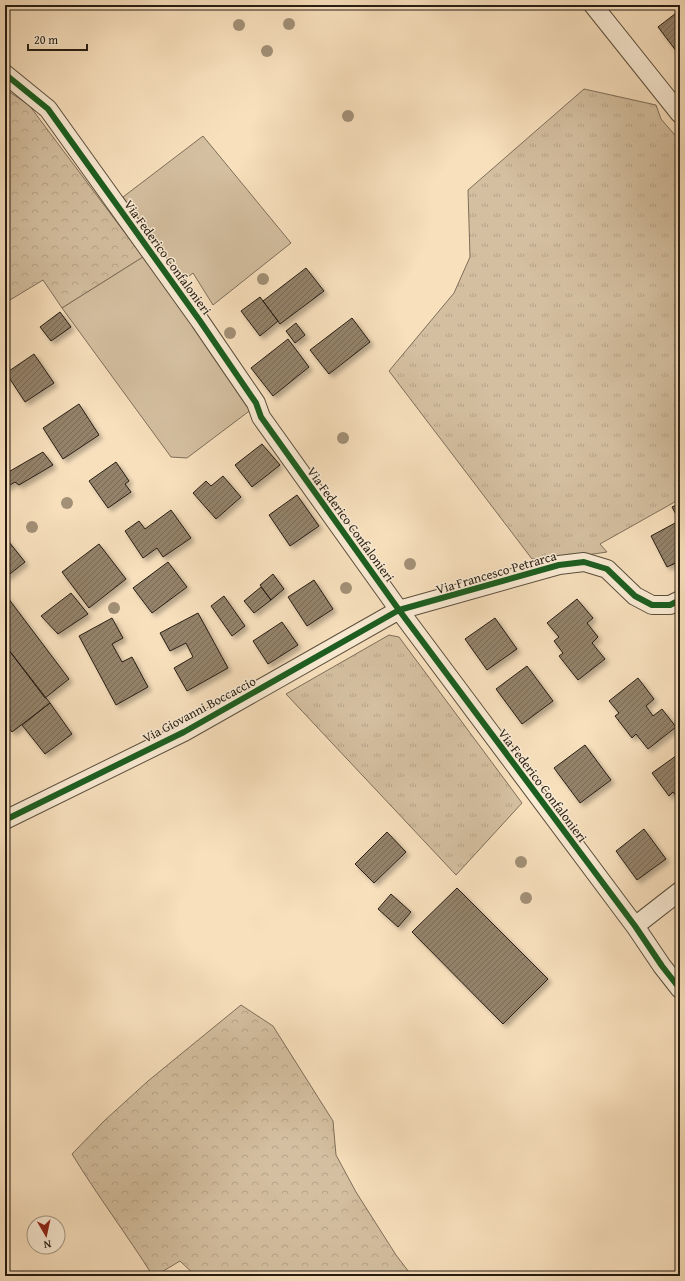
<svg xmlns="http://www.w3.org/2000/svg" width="685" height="1281" font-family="'Gentium Book Plus',serif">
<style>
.grass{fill:url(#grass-tufts);stroke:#7e6e59}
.forest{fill:url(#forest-crowns);stroke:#7e6e59}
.garden{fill:#d4bfa0;stroke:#7e6e59}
.building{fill:url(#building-hatch);stroke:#271d12;filter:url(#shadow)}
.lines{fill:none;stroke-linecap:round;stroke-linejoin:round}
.street-casing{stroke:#5b4e3d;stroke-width:20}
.street{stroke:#faebd4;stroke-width:18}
.cycleway-casing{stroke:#faebd4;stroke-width:8}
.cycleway{stroke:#1b5e20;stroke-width:6}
.tree{fill:#a29077}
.labels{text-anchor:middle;stroke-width:3;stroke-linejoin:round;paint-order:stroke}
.street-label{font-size:13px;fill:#271d12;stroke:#faebd4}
</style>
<defs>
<pattern id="grass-tufts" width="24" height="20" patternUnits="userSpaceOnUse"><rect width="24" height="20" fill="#d4bfa0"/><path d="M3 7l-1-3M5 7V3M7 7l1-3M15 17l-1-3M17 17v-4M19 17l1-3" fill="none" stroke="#b6a489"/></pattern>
<pattern id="forest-crowns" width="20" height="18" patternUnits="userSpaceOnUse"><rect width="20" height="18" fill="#d4bfa0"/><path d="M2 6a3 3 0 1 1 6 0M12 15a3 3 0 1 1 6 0" fill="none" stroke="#b6a489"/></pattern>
<pattern id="building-hatch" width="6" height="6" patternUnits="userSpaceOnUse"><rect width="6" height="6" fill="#94826b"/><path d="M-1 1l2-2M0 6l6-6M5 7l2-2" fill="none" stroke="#796a57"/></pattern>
<filter id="shadow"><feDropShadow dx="3.5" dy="3.5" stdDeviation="2" flood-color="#0004"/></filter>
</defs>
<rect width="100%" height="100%" fill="#f8e0bd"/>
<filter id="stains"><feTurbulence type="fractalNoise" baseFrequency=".005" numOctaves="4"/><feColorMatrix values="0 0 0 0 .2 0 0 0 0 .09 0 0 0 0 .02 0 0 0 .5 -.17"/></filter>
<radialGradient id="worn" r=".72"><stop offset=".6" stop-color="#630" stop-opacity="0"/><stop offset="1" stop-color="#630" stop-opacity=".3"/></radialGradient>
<path class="grass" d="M584,89L656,105L661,119L680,141V499L600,544L607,552L573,557L532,559L389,371L454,293L470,257L468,190Z
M389,635L399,637L522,803L456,875L286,694Z"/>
<path class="forest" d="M5,89L29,105L143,257L62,308L43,280L5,303Z
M241,1005L273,1026L333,1121L336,1155L356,1192L396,1255L412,1276H196L180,1261L155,1276H153C127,1235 97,1195 72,1154L104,1121L148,1081Z"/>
<path class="garden" d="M203,136L291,243L213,305L193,273L183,281L123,197Z
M143,257L252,409L187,458L171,457L62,308Z"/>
<path class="building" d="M680,10V56L658,27Z
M306,268L324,291L280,324L263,301Z
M260,297L278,321L260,336L241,311Z
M60,312L71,327L51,341L40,327Z
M352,318L370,342L329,374L310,350Z
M296,323L305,335L295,343L286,331Z
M288,339L309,367L273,396L251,368Z
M34,354L54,383L25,402L6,373Z
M79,404L99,435L63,459L43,428Z
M262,444L280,465L252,487L235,465Z
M43,452L53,465L19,485L15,482L5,488V474Z
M116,462L129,481L125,484L131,492L108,508L89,481Z
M223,476L241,497L216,519L193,493L206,481L211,486Z
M297,495L319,526L290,546L269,515Z
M680,503V522L672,507Z
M171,510L191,538L163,557L157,548L143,558L125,531L139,521L145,529Z
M677,522L680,528V561L667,567L651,536Z
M5,537L25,562L6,577L5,575Z
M99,544L126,579L89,608L62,572Z
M168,562L187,587L152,613L133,588Z
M273,574L284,589L271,600L260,585Z
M314,580L333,609L307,626L288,597Z
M261,587L271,600L254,613L244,601Z
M71,593L88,614L58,634L41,616Z
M5,594L69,679L45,698L5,645Z
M224,596L245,626L232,636L211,606Z
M577,599L593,618L587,623L598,637L592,643L605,659L578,680L559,656L563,653L554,641L559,637L547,623Z
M198,613L228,668L187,691L174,668L193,657L186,643L170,651L160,633Z
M112,618L123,638L112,644L122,662L132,657L148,687L116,705L79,636Z
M495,618L517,649L487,670L465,639Z
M282,622L298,645L268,664L253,641Z
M5,645L50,703L12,732L5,723Z
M527,666L553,701L522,724L496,689Z
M638,678L654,699L646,706L653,716L662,709L676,727L648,749L636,734L632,738L615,716L619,713L609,701Z
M50,703L72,734L45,754L22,725Z
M585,745L611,780L580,803L554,768Z
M680,753V801L673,792L669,796L652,773Z
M644,829L666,859L637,880L616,851Z
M387,832L406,852L374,883L355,864Z
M457,888L548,979L503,1024L412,932Z
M391,894L411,912L398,927L378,909Z"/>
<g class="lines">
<defs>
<path id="street" d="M593,5L680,114
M5,74L48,109L200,321L256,403L261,417L399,610L635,926L662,966L680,989
M5,820L184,732L399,610L559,565L584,562L607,569L635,596L652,605H670L680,600
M635,926L680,891"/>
</defs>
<use href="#street" class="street-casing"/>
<use href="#street" class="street"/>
<defs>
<path id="cycleway" d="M5,74L48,109L200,321L256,403L261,417L399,610L635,926L662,966L680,989
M5,820L184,732L399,610L559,565L584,562L607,569L635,596L652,605H670L680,600"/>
</defs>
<use href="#cycleway" class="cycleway-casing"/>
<use href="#cycleway" class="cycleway"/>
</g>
<g class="tree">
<circle cx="289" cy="24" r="6"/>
<circle cx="239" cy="25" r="6"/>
<circle cx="267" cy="51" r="6"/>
<circle cx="348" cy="116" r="6"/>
<circle cx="263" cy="279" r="6"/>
<circle cx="230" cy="333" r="6"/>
<circle cx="343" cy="438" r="6"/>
<circle cx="67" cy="503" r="6"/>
<circle cx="32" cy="527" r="6"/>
<circle cx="410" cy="564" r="6"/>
<circle cx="346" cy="588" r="6"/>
<circle cx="114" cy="608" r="6"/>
<circle cx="521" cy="862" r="6"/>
<circle cx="526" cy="898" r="6"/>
</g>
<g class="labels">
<g class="street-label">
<text transform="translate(168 257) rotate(54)" y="5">Via Federico Confalonieri</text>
<text transform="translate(351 524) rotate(54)" y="5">Via Federico Confalonieri</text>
<text transform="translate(496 572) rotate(-16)" y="5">Via Francesco Petrarca</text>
<text transform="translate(199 709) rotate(-28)" y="5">Via Giovanni Boccaccio</text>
<text transform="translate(543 785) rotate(53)" y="5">Via Federico Confalonieri</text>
</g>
</g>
<rect width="685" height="1281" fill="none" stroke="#f8e0bd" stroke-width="20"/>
<rect x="6" y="6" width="673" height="1269" fill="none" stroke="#271d12" stroke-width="2"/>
<rect x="10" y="10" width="665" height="1261" fill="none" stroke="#271d12"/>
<g transform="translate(46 1235) rotate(171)"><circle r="19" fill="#faebd4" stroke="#a69986"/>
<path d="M0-3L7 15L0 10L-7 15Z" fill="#8f2418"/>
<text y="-6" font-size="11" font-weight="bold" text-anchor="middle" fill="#271d12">N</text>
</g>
<path d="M28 44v6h59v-6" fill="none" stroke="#271d12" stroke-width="2"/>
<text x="34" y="44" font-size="12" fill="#271d12" stroke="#faebd4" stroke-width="3" paint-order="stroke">20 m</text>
<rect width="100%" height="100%" filter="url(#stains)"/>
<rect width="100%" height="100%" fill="url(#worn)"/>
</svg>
